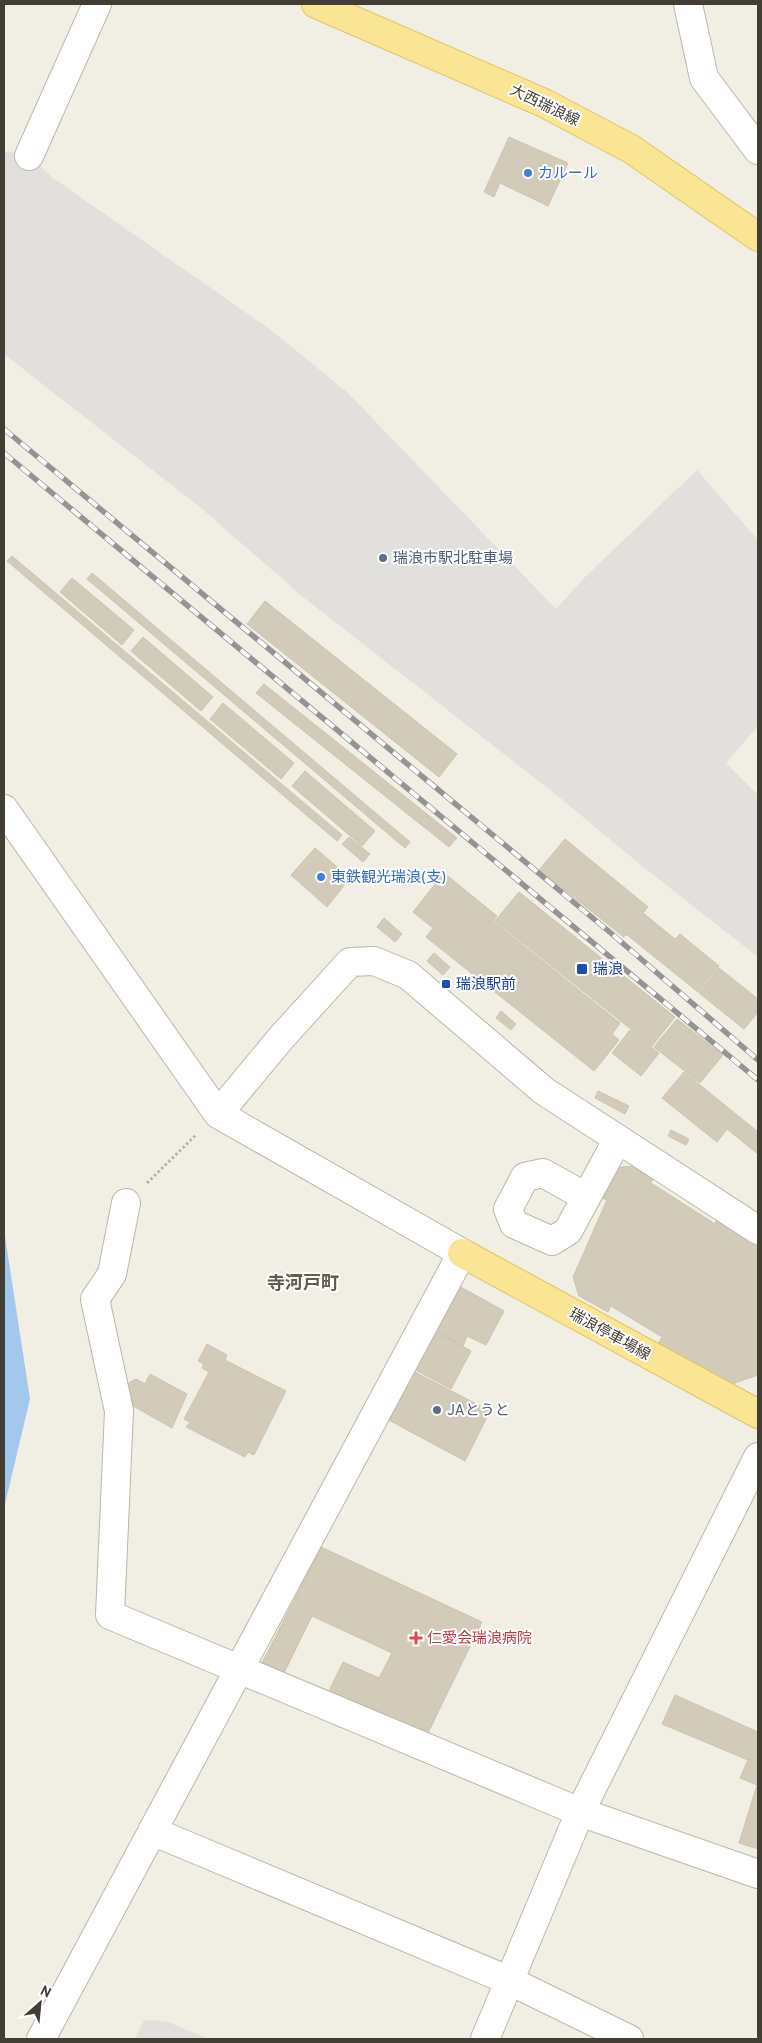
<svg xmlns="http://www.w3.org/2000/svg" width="762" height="2043" font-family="Overpass,'Noto Sans JP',sans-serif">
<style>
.parking{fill:#e2e0dc}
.water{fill:#a2c8ed}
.building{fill:#d2cbba;stroke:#cdc3ae}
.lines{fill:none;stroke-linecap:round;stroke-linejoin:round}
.minor-casing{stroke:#bcb7a7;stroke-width:30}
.major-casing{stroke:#dec465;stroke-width:30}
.path{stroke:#bdb399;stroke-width:3;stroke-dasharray:2.5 2.5;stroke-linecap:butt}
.minor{stroke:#fff;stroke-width:28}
.major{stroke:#fae594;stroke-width:28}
.rail-casing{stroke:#949494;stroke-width:5.5}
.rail{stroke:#fff;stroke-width:4;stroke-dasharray:11;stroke-linecap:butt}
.shop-dot{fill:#3f7fe0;stroke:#fff;stroke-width:2}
.service-dot{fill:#5c6f8a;stroke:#fff;stroke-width:2}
.transit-dot{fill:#1a4fb4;stroke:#fff;stroke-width:2}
.health-dot{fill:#e0444e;stroke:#fff;stroke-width:2}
.labels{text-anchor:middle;stroke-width:4;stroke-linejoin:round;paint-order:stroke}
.street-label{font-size:15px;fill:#433e34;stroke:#fff}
.shop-label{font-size:15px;fill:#366cbe;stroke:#fff;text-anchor:start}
.service-label{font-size:15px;fill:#4e5e75;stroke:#fff;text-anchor:start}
.transit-label{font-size:15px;fill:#164399;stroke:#fff;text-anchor:start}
.health-label{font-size:15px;fill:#be3a42;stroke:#fff;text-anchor:start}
.quarter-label{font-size:18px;font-weight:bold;fill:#655d4c;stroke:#fff}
</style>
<rect width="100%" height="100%" fill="#f1eee4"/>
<path class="parking" d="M4,152L24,153L53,178L271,330L348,393L556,609L585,577L697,470L758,540V726L726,763L758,795V957L642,866L559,797L303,597L201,508L4,354Z
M151,2020L168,2022L209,2039H134L144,2021Z"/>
<path class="water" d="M4,1230L30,1399L4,1508Z"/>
<path class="building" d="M509,137L568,163L548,206L500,183L494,197L484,192Z
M12,556L342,835L337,841L7,561Z
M92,573L410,842L405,848L87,579Z
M72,578L134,630L122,645L60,592Z
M265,601L457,754L439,777L247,624Z
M143,637L213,697L201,711L131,651Z
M264,684L457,838L449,847L256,693Z
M223,703L294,763L281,779L210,719Z
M305,771L375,831L362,846L292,786Z
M349,837L370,854L363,862L342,844Z
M565,839L648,907L643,913L675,939L680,934L719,966L698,992L626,934L624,937L539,870Z
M315,848L350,878L327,907L291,875Z
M444,873L497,916L493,921L620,1023L612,1034L619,1040L594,1071L426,937L433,928L413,912Z
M519,892L675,1017L652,1046L495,921Z
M384,918L402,934L395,942L377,927Z
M434,953L450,967L443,975L427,961Z
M719,968L758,999V1012L744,1029L699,993Z
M501,1011L516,1024L511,1030L496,1018Z
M677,1019L723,1055L700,1083L654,1047Z
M630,1030L659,1053L641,1076L612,1053Z
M684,1072L758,1132V1154L727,1129L717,1142L662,1098Z
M598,1091L629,1106L625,1114L595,1098Z
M671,1130L689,1139L686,1145L668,1136Z
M631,1166L653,1179L651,1183L715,1224L717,1219L758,1247V1375L732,1384L658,1344L662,1337L611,1306L608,1312L579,1296L573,1277L607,1200L603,1198L616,1168Z
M457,1285L504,1311L486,1345L467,1336L463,1346L433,1330Z
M433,1330L471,1351L451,1389L412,1368Z
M207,1344L227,1355L225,1360L286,1391L254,1455L248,1452L245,1457L186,1427L190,1422L184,1419L209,1372L202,1368L204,1364L198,1361Z
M411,1370L490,1411L465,1461L385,1418Z
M150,1374L187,1394L172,1428L119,1398L127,1384L136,1379L145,1384Z
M321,1547L482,1622L426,1737L328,1693L343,1662L379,1678L392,1653L312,1616L284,1673L262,1663Z
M675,1695L758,1732V1849L739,1843L757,1785L740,1778L748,1760L662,1724Z"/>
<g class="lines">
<defs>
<path id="minor" d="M688,4L704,78L758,150
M29,156L97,4
M4,809L218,1114L462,1253L41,2039
M218,1114L281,1038L350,962L374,961L408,975L544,1091L758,1230
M586,1197L543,1173L525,1177L508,1209L514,1224L552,1241L568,1231L618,1139
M126,1203L112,1274L95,1299L119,1411L110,1615L580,1812L758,1874
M152,1831L508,1980L629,2039
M485,2039L580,1812L758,1457"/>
<path id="major" d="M316,4L544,103L631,149L758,237
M462,1253L758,1414"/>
</defs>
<use href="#minor" class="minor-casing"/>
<use href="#major" class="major-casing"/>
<path class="path" d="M147,1183L196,1135"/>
<use href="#minor" class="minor"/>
<use href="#major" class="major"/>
<defs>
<path id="rail" d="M4,429L612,934L758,1060
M4,453L758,1080"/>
</defs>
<use href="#rail" class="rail-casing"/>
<use href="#rail" class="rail"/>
</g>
<g class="shop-dot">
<circle cx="528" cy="173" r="5"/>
<circle cx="321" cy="877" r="5"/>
</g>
<g class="service-dot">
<circle cx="383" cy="558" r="5"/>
<circle cx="437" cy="1410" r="5"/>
</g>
<g class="transit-dot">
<rect x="576" y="963" width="12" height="12" rx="2.5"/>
<rect x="441" y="979" width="10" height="10" rx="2.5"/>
</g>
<path class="health-dot" d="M413.5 1630.5h5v5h5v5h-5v5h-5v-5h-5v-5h5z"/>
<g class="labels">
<g class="street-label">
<text transform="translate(545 105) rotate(26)" y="5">大西瑞浪線</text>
<text transform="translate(610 1334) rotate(29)" y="5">瑞浪停車場線</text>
</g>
<g class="shop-label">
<text x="538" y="178">カルール</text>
<text x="331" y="882">東鉄観光瑞浪(支)</text>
</g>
<g class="service-label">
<text x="393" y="563">瑞浪市駅北駐車場</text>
<text x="447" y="1415">JAとうと</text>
</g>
<g class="transit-label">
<text x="593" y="974">瑞浪</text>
<text x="456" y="989">瑞浪駅前</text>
</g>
<g class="health-label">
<text x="427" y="1643">仁愛会瑞浪病院</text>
</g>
<g class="quarter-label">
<text x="303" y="1289">寺河戸町</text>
</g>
</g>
<rect width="762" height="2043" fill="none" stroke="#433e34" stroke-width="10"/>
<g transform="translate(40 2003) rotate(27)" stroke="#ffffff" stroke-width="4" paint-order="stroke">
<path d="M0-4L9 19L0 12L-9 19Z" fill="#433e34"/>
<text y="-8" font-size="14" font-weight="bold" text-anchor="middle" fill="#433e34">N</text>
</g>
</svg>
